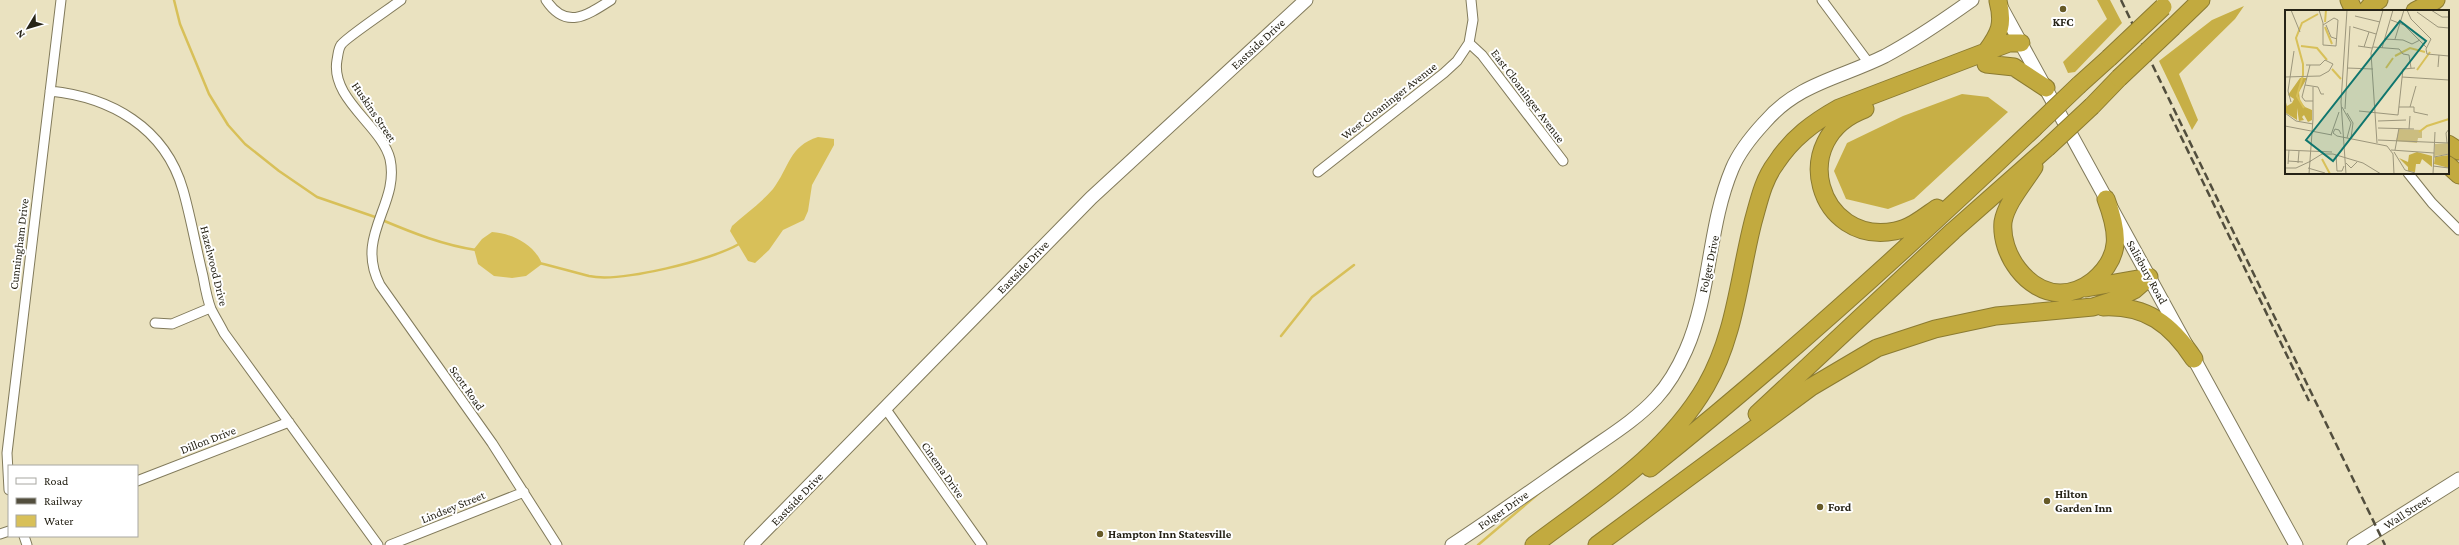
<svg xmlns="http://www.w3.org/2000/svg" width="2459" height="545" font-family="'Crimson Pro',serif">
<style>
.forest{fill:#c7af46}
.water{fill:#d8c059}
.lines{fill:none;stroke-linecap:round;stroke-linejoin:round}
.stream{stroke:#d8c059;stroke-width:2.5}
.street-casing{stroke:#817a5b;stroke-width:11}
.secondary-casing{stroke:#817a5b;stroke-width:15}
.highway-casing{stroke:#8b7b31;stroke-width:19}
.street{stroke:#fff;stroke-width:9}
.secondary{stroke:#fff;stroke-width:13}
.highway{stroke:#c2aa3f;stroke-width:17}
.rail{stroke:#524e3d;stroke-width:2.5;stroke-dasharray:8 4;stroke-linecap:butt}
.highway-bridge-casing{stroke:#8b7b31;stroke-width:19;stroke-linecap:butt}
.highway-bridge{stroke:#c2aa3f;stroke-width:17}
.poi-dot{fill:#665a27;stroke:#fff;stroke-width:1.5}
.labels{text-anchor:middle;stroke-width:4;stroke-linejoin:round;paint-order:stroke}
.poi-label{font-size:12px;font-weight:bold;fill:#262317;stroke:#fff;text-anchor:start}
.street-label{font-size:12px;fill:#262317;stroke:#fff}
.inset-river{fill:none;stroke:#d8c059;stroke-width:2}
.inset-road{fill:none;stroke:#9c967c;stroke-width:1}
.view{fill:#0f766e;fill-opacity:0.15;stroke:#0f766e;stroke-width:2}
.inset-edge{fill:none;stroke:#262317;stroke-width:2}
</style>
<rect width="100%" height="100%" fill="#eae2c0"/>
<path class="forest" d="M2097,0H2110L2122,23L2075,72L2068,73L2063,62L2107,19Z
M2244,6L2235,19L2179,74L2198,120L2192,130L2159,61L2212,20Z
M1962,94L1988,97L2008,112L1914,199L1888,209L1846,199L1834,171L1847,143L1903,116Z"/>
<path class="water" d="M818,137L834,139V145L812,185L808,211L804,220L783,230L769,250L755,263L748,261L730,231L732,226C745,214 761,203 773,189C789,168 789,146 818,137Z
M492,232C512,233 535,245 542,264L526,276L512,278L494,276L478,264L474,249L482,239Z"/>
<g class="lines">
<path class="stream" d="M174,0L180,24L209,94L228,125L245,144L279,171L317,197L378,218
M382,220C413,233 443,245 476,250
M539,263C556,267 573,272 589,276C620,283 712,260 739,244
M1281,336L1312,297L1354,265
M1478,545L1544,489"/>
<defs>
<path id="street" d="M401,0C392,7 344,39 341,45C338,49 338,56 337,60C330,99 382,126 390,159C400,205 354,235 380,285L492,443L557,545
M546,0C566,30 586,16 611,0
M1471,0L1473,20L1469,43L1482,55L1563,161
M1822,0L1868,62
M50,91C110,97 165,127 183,190C191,218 196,248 203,276C205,287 207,299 211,309C215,317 220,325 224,333L378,545
M1318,172L1444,73L1457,61L1469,43
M2408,173L2432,203L2459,230
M155,323L172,324L210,308
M885,408L982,545
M137,481L289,422
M9,490L7,453L61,0
M0,534L9,531
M24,536L27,545
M390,545L524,492"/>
<path id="secondary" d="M2001,7L2296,545
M751,545L1091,198L1306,0
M1452,545C1496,516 1538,486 1581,456C1606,438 1635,421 1656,398C1668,385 1679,366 1686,350C1711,293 1708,226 1732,169C1739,152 1752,136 1764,123C1798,83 1841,78 1885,56C1915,40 1944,20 1972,0
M2354,545L2459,479"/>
<path id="highway" d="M2349,0L2354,11
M2366,11L2371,5L2379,0
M2415,11L2436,0
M2173,27L2201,0
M1986,52C2000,33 2004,24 1998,1
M1986,64L2014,67L2046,88
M2079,85L2109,58
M2092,106L2119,78
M1865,109C1786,138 1818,246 1895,231C1911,228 1924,217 1937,208
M2448,144L2459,151
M2448,165L2459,175
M2034,167C2024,183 2006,203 2003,222C2000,254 2027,292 2060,293C2072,293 2084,288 2093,281C2123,256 2118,231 2106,199
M2086,288L2149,277
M2103,307C2146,305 2171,324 2194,359
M1757,414L1953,231L2047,148
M1650,468C1784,361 1910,246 2034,128
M1534,545C1596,498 1666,455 1706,386C1735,336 1739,277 1753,222C1759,201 1763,180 1776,163C1792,138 1814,122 1839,108L2009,43H2021
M1597,545L1811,387L1877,348L1935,329L1996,316L2093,307L2114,300L2134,290L2149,277"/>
</defs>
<use href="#street" class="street-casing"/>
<use href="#secondary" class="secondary-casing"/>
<use href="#highway" class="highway-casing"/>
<use href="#street" class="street"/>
<use href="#secondary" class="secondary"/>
<use href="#highway" class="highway"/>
<path class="rail" d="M2121,0L2385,545
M2170,114L2309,401"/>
<defs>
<path id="highway-bridge" d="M2109,58L2163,7
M2119,78L2173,27
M2034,128L2079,85
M2047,148L2092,106"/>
</defs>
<use href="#highway-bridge" class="highway-bridge-casing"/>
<use href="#highway-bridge" class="highway-bridge"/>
</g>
<g class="poi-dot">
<circle cx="2063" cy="9" r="4"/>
<circle cx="2047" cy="501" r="4"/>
<circle cx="1820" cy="507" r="4"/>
<circle cx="1100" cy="534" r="4"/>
</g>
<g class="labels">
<g class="poi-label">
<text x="2063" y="26" text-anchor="middle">KFC</text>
<text x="2055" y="498">Hilton<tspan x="2055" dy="14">Garden Inn</tspan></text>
<text x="1828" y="511">Ford</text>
<text x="1108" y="538">Hampton Inn Statesville</text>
</g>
<g class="street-label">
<text transform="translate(1258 44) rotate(-43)" y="4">Eastside Drive</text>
<text transform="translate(1528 96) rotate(53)" y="4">East Cloaninger Avenue</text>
<text transform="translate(1389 101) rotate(-38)" y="4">West Cloaninger Avenue</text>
<text transform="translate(374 112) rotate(56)" y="4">Huskins Street</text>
<text transform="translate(19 244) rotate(-83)" y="4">Cunningham Drive</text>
<text transform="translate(1709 264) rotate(-78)" y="4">Folger Drive</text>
<text transform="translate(214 266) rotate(76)" y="4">Hazelwood Drive</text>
<text transform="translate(1023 267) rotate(-46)" y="4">Eastside Drive</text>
<text transform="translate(2147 272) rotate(61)" y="4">Salisbury Road</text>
<text transform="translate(467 388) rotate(55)" y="4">Scott Road</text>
<text transform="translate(208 440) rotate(-21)" y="4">Dillon Drive</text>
<text transform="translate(943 470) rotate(55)" y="4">Cinema Drive</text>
<text transform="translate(797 499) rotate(-46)" y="4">Eastside Drive</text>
<text transform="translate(453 507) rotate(-22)" y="4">Lindsey Street</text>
<text transform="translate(1503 510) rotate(-35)" y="4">Folger Drive</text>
<text transform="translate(2407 512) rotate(-33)" y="4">Wall Street</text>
</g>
</g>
<g transform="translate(2285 10)">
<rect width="164" height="164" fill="#eae2c0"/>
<path d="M114,119L137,120V128H133L132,133L111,131ZM164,133V144L149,146L150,134Z" fill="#cbbd80"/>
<path d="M15,68H22L14,82L15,91L20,97L27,100V110L23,112L19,105L17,107L19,110L14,111L12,98V110L1,103L0,89L2,96L7,93L9,89L3,85ZM132,142L147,146V157L137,149L135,154H131L130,162L123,161V157L114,148L123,152L124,145ZM164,145V158L149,154L150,147Z" fill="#c7af46"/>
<path class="inset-river" d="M40,12L41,0M40,17L47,34M16,36L32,38L42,50M110,46L125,38L140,42M101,58L108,48M47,59L56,69M132,60L145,42M19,98L12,86L18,65V54L11,28L17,13L33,4M134,122L142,116L164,109M37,149L45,164"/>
<path class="inset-road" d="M6,0L15,22M34,0L38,13V35L51,36L53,10L49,8L38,15M122,0L126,9L146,29L141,39L142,44L164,46M146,0L157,7H164M132,2L153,17L164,18M70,6L95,12M106,10L119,15L142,38M41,15L46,27L52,29M68,17L91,24M100,29L118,30L127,34L135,30M110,29L119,0M73,36L87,38M79,37L84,22M88,37L114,39L118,44L124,45L126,58M97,38L108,0M25,55L17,87L20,91H28M153,57L154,45M62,58L88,59M0,67L35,66L44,61L48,54L40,50L35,55H21M117,67L164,70M20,75L33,77L36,84H39M6,92L3,81L9,41M57,97L66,113L62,128M114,97H129V102L143,105M125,97L131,76M60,99L65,16M74,101L113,105L118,59L130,58M0,103L11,111L28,114M62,103L68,113L66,128M93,111L121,110M0,116L47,125M93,118L129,119M124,119L125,106M46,125L54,102M52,126L102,136L108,144L109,164M52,126L48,123L50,119L54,120L56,124M93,130L164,133M92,133L86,43L98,0M162,133L161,123L164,119M0,140L47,142M106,140L149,143M110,140L114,118M109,142L120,160L130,163M51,145L52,161H57L59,156M149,147L164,144M3,151L18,152M24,152L37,144H48L78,153L96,164M13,153L14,141M61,153L66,158L72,152M3,154L4,140M148,156L164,158M0,158H11L26,151M23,158L40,163M24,164L28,109V77M61,164L56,92L62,0M148,164L150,122"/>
<path class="view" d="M115,11L141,31L48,151L21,130Z"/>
<rect width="164" height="164" class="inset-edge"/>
</g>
<rect x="8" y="465" width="130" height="72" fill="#ffffff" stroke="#a8a7a2"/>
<rect x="16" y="478" width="20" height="6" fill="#ffffff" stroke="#a8a7a2"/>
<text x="44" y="485" font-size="12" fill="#262317">Road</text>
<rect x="16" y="498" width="20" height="6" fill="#524e3d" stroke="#a8a7a2"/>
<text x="44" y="505" font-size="12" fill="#262317">Railway</text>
<rect x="16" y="515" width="20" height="12" fill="#d8c059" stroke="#a8a7a2"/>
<text x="44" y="525" font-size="12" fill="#262317">Water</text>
<g transform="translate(28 28) rotate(232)" stroke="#ffffff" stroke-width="3" paint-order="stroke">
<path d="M0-3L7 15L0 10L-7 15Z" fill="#262317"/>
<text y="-6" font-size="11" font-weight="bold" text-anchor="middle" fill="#262317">N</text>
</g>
</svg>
